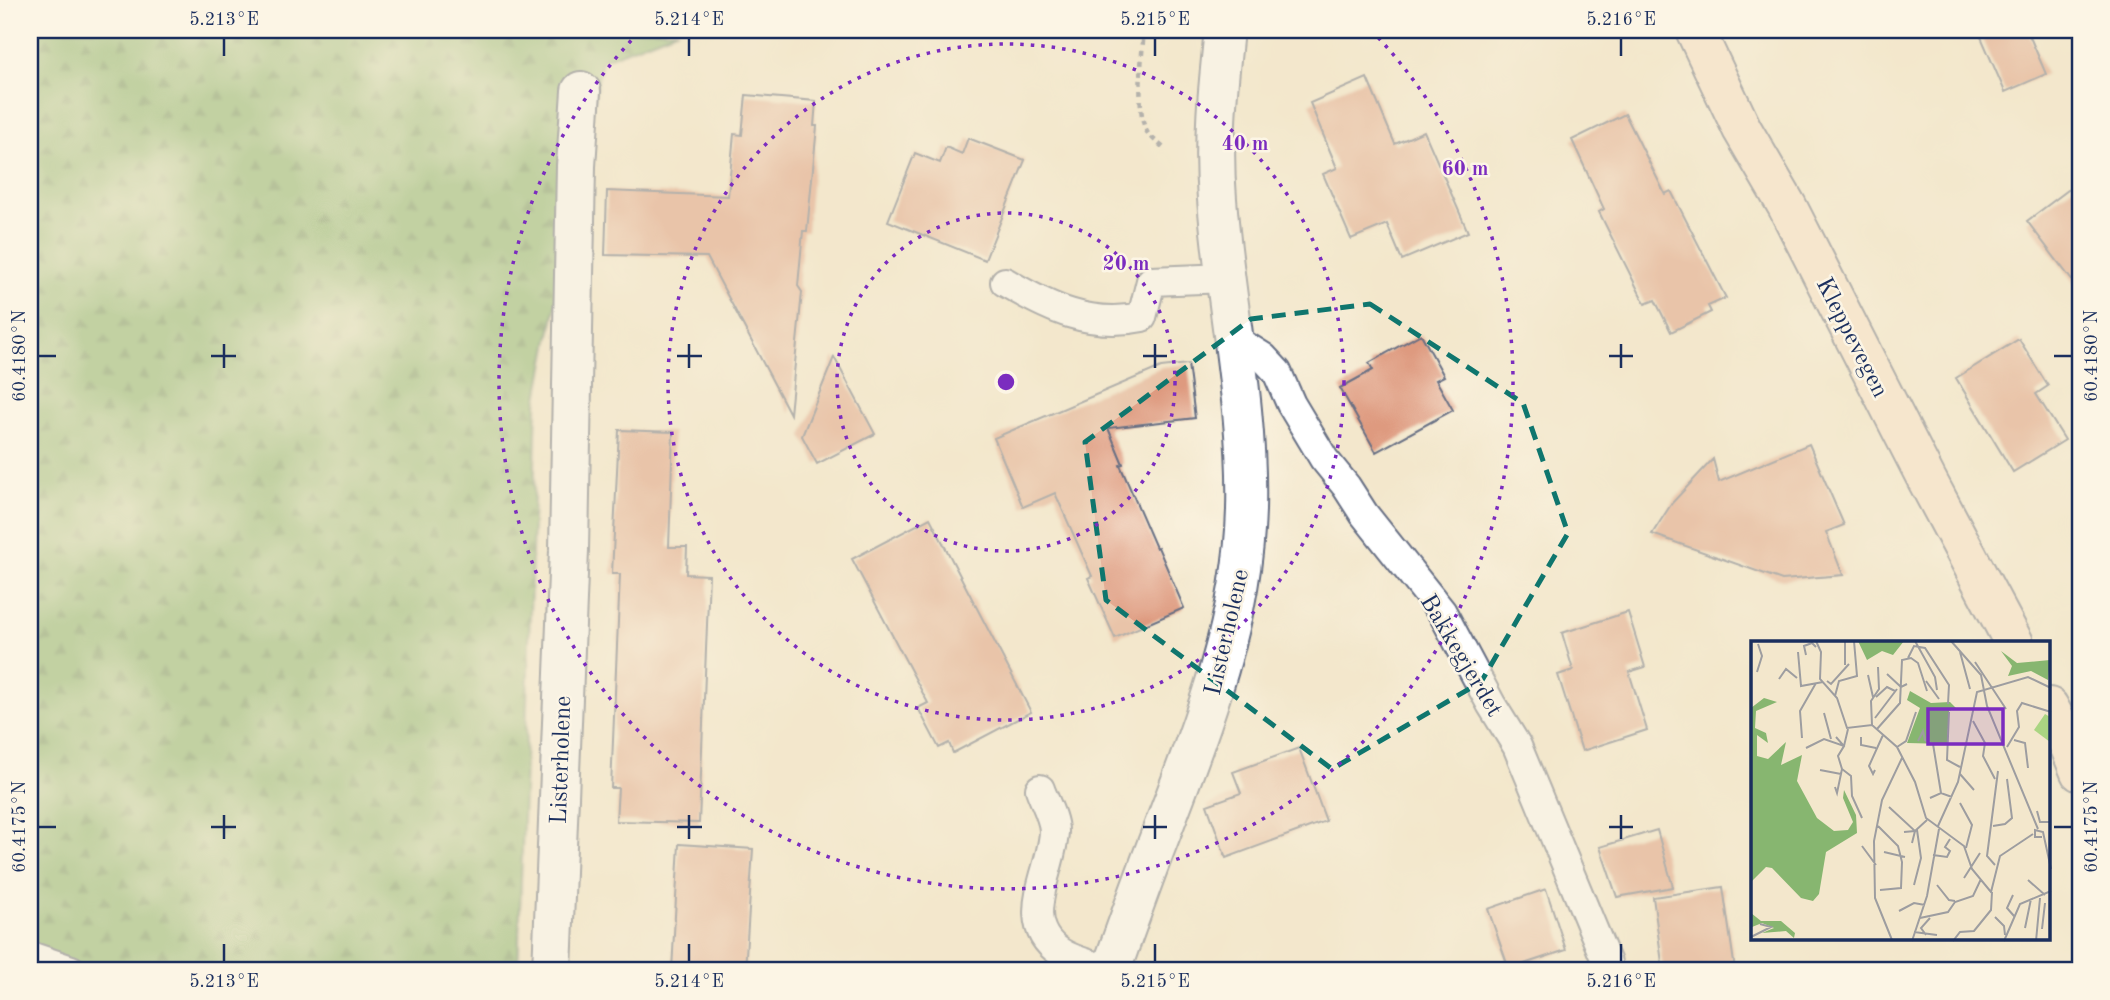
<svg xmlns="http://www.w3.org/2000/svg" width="2110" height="1000" font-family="'Old Standard TT',serif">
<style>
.forest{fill:url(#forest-firs);stroke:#517267;stroke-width:2}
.building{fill:#de9a7f}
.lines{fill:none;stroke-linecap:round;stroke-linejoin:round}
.service-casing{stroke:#676f84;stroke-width:32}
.minor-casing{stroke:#676f84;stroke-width:42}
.tertiary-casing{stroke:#676f84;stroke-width:42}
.secondary-casing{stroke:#676f84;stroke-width:42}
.path{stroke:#676f84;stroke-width:4.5;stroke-dasharray:5 5;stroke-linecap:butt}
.service{stroke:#fff;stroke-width:28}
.minor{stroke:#fff;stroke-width:38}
.tertiary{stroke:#fff;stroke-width:38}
.secondary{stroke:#fbe5cf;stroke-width:38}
.marked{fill:none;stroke:#0f766e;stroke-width:5;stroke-dasharray:14 9;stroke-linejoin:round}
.ticks{fill:none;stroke:#1b2f5e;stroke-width:2.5}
.ring{fill:none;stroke:#7b2cbf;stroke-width:3.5;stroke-dasharray:3.5 7}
.labels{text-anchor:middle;stroke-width:5;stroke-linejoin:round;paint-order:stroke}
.street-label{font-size:24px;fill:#1b2f5e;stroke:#fcf5e5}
.inset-road{fill:none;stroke:#9d9da0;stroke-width:2}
.view{fill:#7b2cbf;fill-opacity:0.15;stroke:#7b2cbf;stroke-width:3.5}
.inset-edge{fill:none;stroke:#1b2f5e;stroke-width:3.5}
.centre{fill:#7b2cbf;stroke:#fcf5e5;stroke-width:3.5}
.ring-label{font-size:21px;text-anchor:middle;font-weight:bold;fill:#7b2cbf;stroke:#fcf5e5;stroke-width:5;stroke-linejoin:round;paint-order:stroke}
.neatline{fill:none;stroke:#1b2f5e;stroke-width:2.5}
.ticks-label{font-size:18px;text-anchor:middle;fill:#1b2f5e}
</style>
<defs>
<pattern id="forest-firs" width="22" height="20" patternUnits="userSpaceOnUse" patternTransform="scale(1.75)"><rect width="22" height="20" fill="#87b670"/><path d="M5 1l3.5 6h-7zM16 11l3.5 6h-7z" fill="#6e945f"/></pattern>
</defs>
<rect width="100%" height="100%" fill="#fcf5e5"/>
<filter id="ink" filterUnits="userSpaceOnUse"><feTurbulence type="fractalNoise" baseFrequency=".0143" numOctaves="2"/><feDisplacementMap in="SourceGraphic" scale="14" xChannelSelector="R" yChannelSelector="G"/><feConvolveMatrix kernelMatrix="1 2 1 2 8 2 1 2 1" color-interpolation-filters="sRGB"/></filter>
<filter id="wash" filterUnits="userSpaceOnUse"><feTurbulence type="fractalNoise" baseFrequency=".00686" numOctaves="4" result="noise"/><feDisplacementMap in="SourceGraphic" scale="28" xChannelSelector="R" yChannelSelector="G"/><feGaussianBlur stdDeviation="1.57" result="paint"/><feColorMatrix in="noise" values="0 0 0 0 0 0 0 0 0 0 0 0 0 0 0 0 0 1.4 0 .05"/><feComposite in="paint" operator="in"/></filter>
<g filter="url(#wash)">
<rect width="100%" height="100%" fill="#f3e7cc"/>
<path class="forest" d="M30,30H678L602,60L537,403L518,970H33L30,968Z"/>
<g id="blocks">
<path class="building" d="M1978,30H2027L2046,74L2005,92Z
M1367,78L1395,144L1424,131L1468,232L1402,260L1387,224L1351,239L1323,174L1337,168L1310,103Z
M746,95L816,101L814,126H817L807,231H803L798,286L802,292L790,414L707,257L605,255L607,191L728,196L734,134L742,135Z
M1625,114L1665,194L1671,191L1726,298L1708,306L1711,312L1671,332L1655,300L1645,304L1599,212L1604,209L1572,140Z
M968,138L1025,160L985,260L888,221L915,153L940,163L946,147L962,154Z
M2080,181V291L2027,221Z
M1421,334L1444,376L1436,380L1453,410L1376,452L1340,388L1373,370L1369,363Z
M2019,339L2048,386L2036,394L2065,440L2013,472L1956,378Z
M834,357L875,434L817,464L802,436Z
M1188,364L1195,418L1108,428L1123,464L1120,465L1156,548L1158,547L1184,608L1115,638L1088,578L1092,576L1055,493L1023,507L994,438L1161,367Z
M619,430L673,432L669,547H687L686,574L709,575L699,823L616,821L618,788H611L620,574H612Z
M1809,444L1844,525L1826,532L1843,575L1782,580L1652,534L1672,503L1713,459L1719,482Z
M930,518L1031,712L953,753L949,743L939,748L918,708L928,703L852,559Z
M1628,612L1645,667L1629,672L1647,730L1582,751L1558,675L1573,670L1562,633Z
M1299,748L1326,821L1226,858L1207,805L1241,793L1233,772Z
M1657,830L1673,887L1617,897L1600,847Z
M679,844L753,849L745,970H672Z
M1723,887L1735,970H1663L1653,897Z
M1546,889L1566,950L1509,969L1488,909Z"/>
</g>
</g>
<g filter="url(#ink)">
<use href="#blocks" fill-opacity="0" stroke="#676f84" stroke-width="2"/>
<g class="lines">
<defs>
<path id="service" d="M1005,282C1049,308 1090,328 1142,317L1151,281L1227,278
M1236,345L1247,347L1263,357L1277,372L1291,404L1324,459L1346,486L1364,514L1442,612L1491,704L1517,746L1607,963L1608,970
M1040,789C1044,801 1054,818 1054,831C1053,871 1015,922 1060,952C1073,961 1092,964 1106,970
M30,956L71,970"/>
<path id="minor" d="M552,970L569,550L576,166L581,91"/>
<path id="tertiary" d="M1111,970C1127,925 1143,880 1160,836C1200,731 1243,624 1246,510C1249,405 1225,303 1217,199C1212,142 1218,86 1224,30"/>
<path id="secondary" d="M1695,30L1742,129L1787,206L1927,480L2014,643
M2049,707L2069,745L2080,772"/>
</defs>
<use href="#service" class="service-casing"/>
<use href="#minor" class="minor-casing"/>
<use href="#tertiary" class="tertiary-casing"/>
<use href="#secondary" class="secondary-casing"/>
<path class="path" d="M1144,30C1142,53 1136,110 1146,130C1149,137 1160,144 1166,150"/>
<use href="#service" class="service"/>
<use href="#minor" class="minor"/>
<use href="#tertiary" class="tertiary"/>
<use href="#secondary" class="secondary"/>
</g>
</g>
<path d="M0 0H2110V1000H0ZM1370,304L1523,403L1568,533L1481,682L1332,769L1106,600L1085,442L1251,319Z" fill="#f3e7cc" fill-opacity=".55" fill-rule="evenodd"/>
<path class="marked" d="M1370,304L1523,403L1568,533L1481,682L1332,769L1106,600L1085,442L1251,319Z"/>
<path class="ticks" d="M224,38V56M689,38V56M1155,38V56M1621,38V56M224,344V368M689,344V368M1155,344V368M1621,344V368M38,356H56M211,356H236M677,356H702M1143,356H1167M1609,356H1633M2054,356H2072M224,815V839M689,815V839M1155,815V839M1621,815V839M38,827H56M211,827H236M677,827H702M1143,827H1167M1609,827H1633M2054,827H2072M224,944V962M689,944V962M1155,944V962M1621,944V962"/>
<g class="ring">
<circle cx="1006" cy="382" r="169"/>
<circle cx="1006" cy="382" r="338"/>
<path d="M1371 30A507 507 0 1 1 641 30"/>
</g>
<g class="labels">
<g class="street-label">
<text transform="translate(1853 337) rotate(63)" y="8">Kleppevegen</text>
<text transform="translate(1226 632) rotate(-77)" y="8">Listerholene</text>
<text transform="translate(1462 655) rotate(59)" y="8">Bakkegjerdet</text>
<text transform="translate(560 760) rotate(-88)" y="8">Listerholene</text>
</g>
</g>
<g transform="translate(1751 641)">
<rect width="299" height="299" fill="#f3e7cc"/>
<path d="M107,0H153L142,14L131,10L116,19ZM250,10L266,22L299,19L297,39L280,30L257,35L261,25ZM159,50L180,62L199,61L205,67L198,70L196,103L156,102L169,67L156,59ZM13,57L26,61L5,70L4,87L15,92L17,102L6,94V115L17,118L35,101L30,124L51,114L46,140L66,177L83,190L97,189L102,181L92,157L93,149L105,174L106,192L75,211L68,253L62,260L50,257L21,227L15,226L0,241V67ZM0,272L10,280H30L44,292L43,297L35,290L11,292L23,287L11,282L1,286L0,296Z" fill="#87b670"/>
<path d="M294,73L299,76V101L283,89Z" fill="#aad582"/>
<path class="inset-road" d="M65,0L70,11L69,38L86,57L96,87L121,84L146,106L164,141L175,177L213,205L221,228L240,251L249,215L282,193M94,0V24M164,0L184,36L186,49M200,0L230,34L236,65L287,188M47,11L50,45L72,41M209,11L219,48M55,14L53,5L61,2L65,6M157,17L163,5L174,7L198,44L197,63M224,21L255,68M6,31L11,15L7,3M136,33L150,46L156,43M117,34L122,56M28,38L35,28L46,37M76,40L80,43L98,23M175,40L188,58M84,55L88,40L106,35L103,0M125,56L136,46L144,50M198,71L196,119L209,126M73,72L80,98M124,77L146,48M222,80L234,102L232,115L244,138M121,84L120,60L128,48L127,26M126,88L149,62L151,19L160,17L167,22L176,50M110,96V104L125,107M51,97L49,70L65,42M263,99L274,102L277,127M167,100L172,90L174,99L182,103L190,152M146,106L155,100L165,71M256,106L268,86L266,70L271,62L300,71M55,107L73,98L93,105L97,88M91,128L100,135L101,155L111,177M69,129L90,133M124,129L122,133L118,125L132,94M209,133L223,149M84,146L86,152L91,128L87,115L93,105L85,96M179,157L190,152L201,156M209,162L221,184L215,207M138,166L164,190L161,202M286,170L289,181H300M127,185L147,205L151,221L150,247L129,249M187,185L207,141L226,51L277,36L300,47M242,185L254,183L261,177L256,138M153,191L164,190L176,179M291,196H284V189L292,191L300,228M111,205L125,224M133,211L154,216M182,214L196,216L199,210L194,206L199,198M244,224L236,215L247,130M213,237L229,212M277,239L294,254M163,244L170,217L166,189M186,244L198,259L204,260M262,254L256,267L263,275M148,270L163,262L174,264M244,276L253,285L254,294M169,277L197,271L204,261L222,255L230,238M274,287L280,258M291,288L294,262M163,291L186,294M175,294L170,287L179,277M0,296L20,286L9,283M141,299L124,257L123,200L131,159L151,117M161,300L176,255L188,188M202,300L209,291L223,290L240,269L241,251M253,300L269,263L300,250M285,300L289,257"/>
<path class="view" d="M177,68H252V103H177Z"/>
<rect width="299" height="299" class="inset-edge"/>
</g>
<circle cx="1006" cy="382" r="10" class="centre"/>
<g class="ring-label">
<text x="1245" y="150">40 m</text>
<text x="1465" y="175">60 m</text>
<text x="1126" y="270">20 m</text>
</g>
<rect width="2110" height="1000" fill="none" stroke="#fcf5e5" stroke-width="77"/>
<rect x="38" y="38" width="2034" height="924" class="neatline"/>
<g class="ticks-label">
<text x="224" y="25">5.213°E</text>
<text x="689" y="25">5.214°E</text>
<text x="1155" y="25">5.215°E</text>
<text x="1621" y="25">5.216°E</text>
<text transform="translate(19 356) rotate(-90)" y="6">60.4180°N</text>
<text transform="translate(2091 356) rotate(-90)" y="6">60.4180°N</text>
<text transform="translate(19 827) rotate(-90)" y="6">60.4175°N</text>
<text transform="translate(2091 827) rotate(-90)" y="6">60.4175°N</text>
<text x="224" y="987">5.213°E</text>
<text x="689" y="987">5.214°E</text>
<text x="1155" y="987">5.215°E</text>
<text x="1621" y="987">5.216°E</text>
</g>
</svg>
